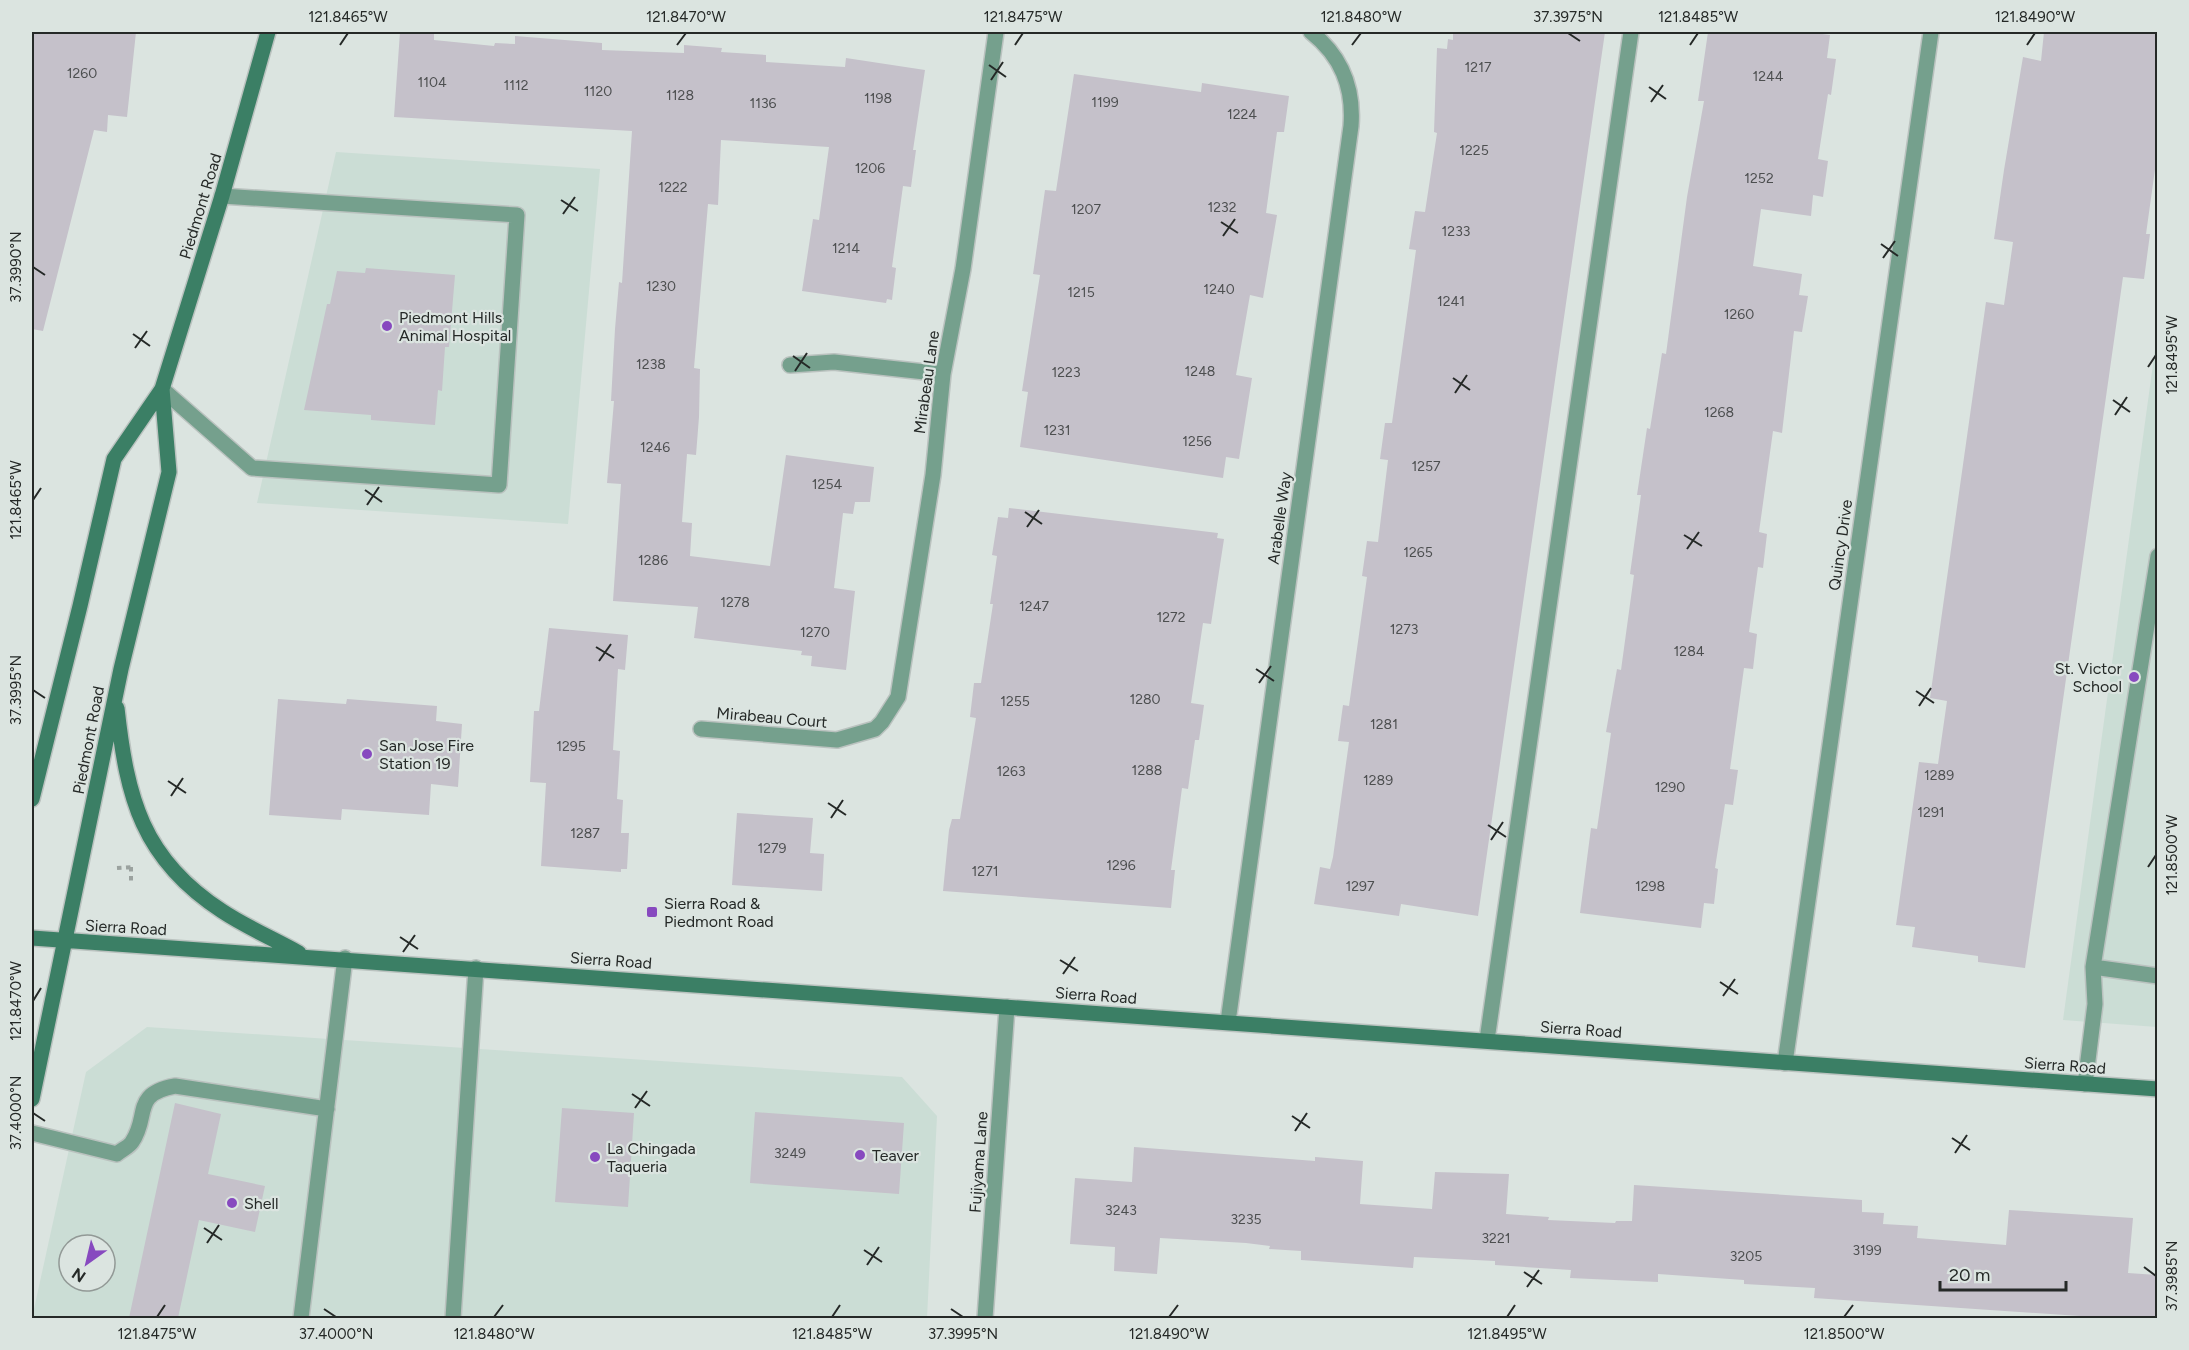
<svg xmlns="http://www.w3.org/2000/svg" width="2189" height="1350" font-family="Figtree,sans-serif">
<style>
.built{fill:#cbddd5;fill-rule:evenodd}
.building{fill:#c5c1ca}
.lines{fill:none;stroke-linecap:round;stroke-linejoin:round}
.lane-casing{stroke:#bac2bf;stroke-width:18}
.street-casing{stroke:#bac2bf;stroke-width:18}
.secondary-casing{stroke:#bac2bf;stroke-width:18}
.path{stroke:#9ba29f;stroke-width:4;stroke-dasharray:4.5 4.5;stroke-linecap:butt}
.lane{stroke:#75a08d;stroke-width:15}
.street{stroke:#75a08d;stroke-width:15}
.secondary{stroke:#3b7f65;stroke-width:15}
.ticks{fill:none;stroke:#252927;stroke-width:2}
.poi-dot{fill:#8749bf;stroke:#dbe4e0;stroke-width:2}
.labels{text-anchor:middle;stroke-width:4.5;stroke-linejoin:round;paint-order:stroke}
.number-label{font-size:14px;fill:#4d4f50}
.street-label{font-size:16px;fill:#252927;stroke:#dbe4e0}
.poi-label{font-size:16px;fill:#252927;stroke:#dbe4e0;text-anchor:start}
.neatline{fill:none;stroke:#252927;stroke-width:2}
.ticks-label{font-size:15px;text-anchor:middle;fill:#252927}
</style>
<rect width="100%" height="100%" fill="#dbe4e0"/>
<path class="built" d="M336,152L600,169L568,524L257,503Z
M2157,335V1027L2063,1020Z
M147,1027L902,1077L937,1116L927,1318H32L86,1072ZM69,1245H105V1281H69Z"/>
<path class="building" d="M32,32H136L127,117L108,115L107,132L94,130L43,331L32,329Z
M400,32H434V40L494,46L495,43L515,44V36L602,43V50L684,53V45L722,48L721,52L766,55V62L845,67L846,58L925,70L913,150H916L911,187L903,186L892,267L896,268L892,300L887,299L886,303L802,291L813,219L819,220L829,147L721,140L718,205L708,204L694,368L700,369L699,417L696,455L687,454L682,522L692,523L690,556L770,566L786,455L874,467L870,502H855L853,514L843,513L834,588L855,591L846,670L811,666L812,656L801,655L802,651L694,638L698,607L613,601L621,484L607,483L614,401H611L615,329L619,282L622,283L632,131L394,117Z
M1453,32H1605L1478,916L1401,904L1399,916L1314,904L1320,867L1330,869L1333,857L1349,742L1338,741L1343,705L1349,706L1367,577L1362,576L1367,541L1378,542L1388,460L1380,459L1385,423H1392L1416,250L1409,249L1415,211L1425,212L1437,133L1434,132L1437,48L1447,49L1448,39L1453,40Z
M1708,32H1807L1830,35L1827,58L1836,59L1831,95L1828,94L1818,159L1828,161L1823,197L1813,195L1811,216L1761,209L1753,266L1802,274L1799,295L1808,296L1802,332L1794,331L1782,433L1773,431L1759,532L1767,534L1763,568L1758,567L1749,632L1757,634L1753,669L1744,668L1730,769L1738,770L1733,805L1725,804L1715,868L1718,869L1714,904L1704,903L1701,928L1580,913L1591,828L1597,829L1611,733L1606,732L1617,669L1621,670L1634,575L1630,574L1641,495H1637L1647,428L1650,429L1662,353L1666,354L1687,197L1704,101H1698Z
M2044,32H2157V155L2146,234H2150L2144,279L2123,277L2025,968L1978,962V956L1912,947L1915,927L1896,925L1919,762L1938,764L1947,701L1930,698L1986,302L2004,305L2013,242L1994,239L2004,170L2023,57L2041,61Z
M1074,74L1201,92L1202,83L1289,96L1284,132H1277L1266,213L1277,215L1263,298L1250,295L1236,375L1252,378L1239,459L1226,457L1223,478L1020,447L1028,392L1022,391L1040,275L1033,274L1045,190L1056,191Z
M366,268L455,275L449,347H445L442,391L438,390L435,425L371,420V415L304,410L327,304H330L337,271L365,273Z
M1009,508L1218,533L1217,538L1224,539L1211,624L1203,623L1191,703L1204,705L1199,740H1195L1188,789L1182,788L1171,870H1175L1171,908L943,891L949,830L952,819H960L976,718L970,717L974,683H981L993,604H990L997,556L992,555L998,517L1008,518Z
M549,628L628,635L625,670L618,669L613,750L620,751L617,799L623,800L621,833H629L627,869H621V872L541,866L546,783L530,782L534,711H539Z
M278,699L346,704L347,699L437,706L436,721L462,724L458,787L431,784L429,815L342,809L341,820L269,815Z
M737,813L813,818L810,853L824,854L822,891L732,885Z
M175,1103L221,1114L208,1174L265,1186L255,1232L199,1220L178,1318H129Z
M562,1108L634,1113L628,1207L555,1202Z
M755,1112L904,1123L899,1194L750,1183Z
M1134,1147L1315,1161V1157L1363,1161L1360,1204L1432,1209L1435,1172L1509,1174L1506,1214L1549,1217L1548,1220L1615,1223L1616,1221H1632L1634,1185L1862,1200V1212L1884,1213L1883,1224L1918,1226L1917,1238L2006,1245L2009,1210L2133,1218L2128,1273L2157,1275V1318H2109L1814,1298L1815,1288L1744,1284V1280L1658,1274V1282L1570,1278L1571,1270L1495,1265V1261L1414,1257L1413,1268L1301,1260V1251L1269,1249L1270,1246L1246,1243L1160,1238L1157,1274L1114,1271L1115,1247L1070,1244L1075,1178L1132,1182Z"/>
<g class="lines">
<defs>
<path id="lane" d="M162,389L252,468L499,485L517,215L222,196
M2093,967L2158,976
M1487,1040L1631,32
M2085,1084L2095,1004L2093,967L2158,556
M32,1133L117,1154C121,1150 129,1147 132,1142C150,1116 131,1094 175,1086L327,1109
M301,1318L345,958
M453,1318L476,968"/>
<path id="street" d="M790,365L834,362L943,374
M701,729L837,740L875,729L882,722L898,697L933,475L943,374L963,269L996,32
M1228,1022L1351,126C1354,86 1341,56 1311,32
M1785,1063L1931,32
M985,1318L1007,1007"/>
<path id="secondary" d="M117,708C127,798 142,859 222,911C246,927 274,939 299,953
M32,799L80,606L114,459L162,389L222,196L268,32
M32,938L2158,1089
M32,1099L121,669L169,472L162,389"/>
</defs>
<use href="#lane" class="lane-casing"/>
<use href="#street" class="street-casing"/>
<use href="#secondary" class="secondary-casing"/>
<path class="path" d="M131,867V881
M117,868L133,867"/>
<use href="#lane" class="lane"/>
<use href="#street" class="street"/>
<use href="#secondary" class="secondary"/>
</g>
<path class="ticks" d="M1568,33L1580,41M340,45L348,33M677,45L686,33M1015,45L1023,33M1352,45L1361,33M1690,45L1698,33M2027,45L2035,33M989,65L1006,77M991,80L1003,62M1649,87L1666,99M1651,102L1663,85M561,200L578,211M563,214L575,197M1221,222L1238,233M1223,236L1235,219M1881,244L1898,256M1883,258L1895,241M33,267L45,275M133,334L150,346M135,348L147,331M793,356L810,368M2148,367L2156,355M795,371L807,353M1453,378L1470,390M1455,393L1467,375M2113,400L2130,412M2115,415L2127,397M365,490L382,502M33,500L41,488M367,505L379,487M1025,512L1042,524M1027,527L1039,510M1684,535L1702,546M1687,549L1699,532M596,647L614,658M599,661L611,644M1256,669L1274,681M1259,683L1271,666M33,690L45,698M1916,691L1934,703M1919,706L1931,688M168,781L186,793M171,796L183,778M828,803L846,815M831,818L843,800M1488,825L1506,837M1491,840L1503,822M2148,867L2156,855M400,937L418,949M403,952L415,935M1060,960L1078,971M1063,974L1075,957M1720,982L1738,994M1723,996L1735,979M33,1001L41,988M632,1094L650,1106M635,1108L647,1091M33,1113L45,1121M1292,1116L1310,1128M1295,1131L1307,1113M1952,1138L1970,1150M1955,1153L1967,1135M204,1228L222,1240M207,1243L219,1225M864,1250L882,1262M867,1265L879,1247M2144,1267L2156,1276M1524,1272L1542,1284M1527,1287L1539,1270M324,1309L336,1317M951,1309L963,1317M157,1317L165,1305M494,1317L503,1305M832,1317L840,1305M1169,1317L1178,1305M1507,1317L1515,1305M1844,1317L1853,1305"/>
<g class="poi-dot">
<circle cx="387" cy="326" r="6"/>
<circle cx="2134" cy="677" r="6"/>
<circle cx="367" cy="754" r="6"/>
<rect x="646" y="906" width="12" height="12" rx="3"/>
<circle cx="860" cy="1155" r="6"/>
<circle cx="595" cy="1157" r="6"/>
<circle cx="232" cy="1203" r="6"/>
</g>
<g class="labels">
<g class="number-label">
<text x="1478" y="72">1217</text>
<text x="82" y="78">1260</text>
<text x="1768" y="81">1244</text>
<text x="432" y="87">1104</text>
<text x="516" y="90">1112</text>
<text x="598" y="96">1120</text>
<text x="680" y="100">1128</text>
<text x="878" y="103">1198</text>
<text x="1105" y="107">1199</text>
<text x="763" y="108">1136</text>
<text x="1242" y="119">1224</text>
<text x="1474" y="155">1225</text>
<text x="870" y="173">1206</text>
<text x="1759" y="183">1252</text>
<text x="673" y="192">1222</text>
<text x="1222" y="212">1232</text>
<text x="1086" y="214">1207</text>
<text x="1456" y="236">1233</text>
<text x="846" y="253">1214</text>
<text x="661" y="291">1230</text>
<text x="1219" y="294">1240</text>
<text x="1081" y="297">1215</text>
<text x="1451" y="306">1241</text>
<text x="1739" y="319">1260</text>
<text x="651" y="369">1238</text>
<text x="1200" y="376">1248</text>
<text x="1066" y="377">1223</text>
<text x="1719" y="417">1268</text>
<text x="1057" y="435">1231</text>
<text x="1197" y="446">1256</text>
<text x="655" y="452">1246</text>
<text x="1426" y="471">1257</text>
<text x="827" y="489">1254</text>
<text x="1418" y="557">1265</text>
<text x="653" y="565">1286</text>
<text x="735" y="607">1278</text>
<text x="1034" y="611">1247</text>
<text x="1171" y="622">1272</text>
<text x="1404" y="634">1273</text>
<text x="815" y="637">1270</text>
<text x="1689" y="656">1284</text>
<text x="1145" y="704">1280</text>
<text x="1015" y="706">1255</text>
<text x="1384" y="729">1281</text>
<text x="571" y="751">1295</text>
<text x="1147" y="775">1288</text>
<text x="1011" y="776">1263</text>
<text x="1939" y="780">1289</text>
<text x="1378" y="785">1289</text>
<text x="1670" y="792">1290</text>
<text x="1931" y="817">1291</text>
<text x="585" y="838">1287</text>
<text x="772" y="853">1279</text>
<text x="1121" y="870">1296</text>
<text x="985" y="876">1271</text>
<text x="1360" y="891">1297</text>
<text x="1650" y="891">1298</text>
<text x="790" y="1158">3249</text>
<text x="1121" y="1215">3243</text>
<text x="1246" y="1224">3235</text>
<text x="1496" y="1243">3221</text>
<text x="1867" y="1255">3199</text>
<text x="1746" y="1261">3205</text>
</g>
<g class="street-label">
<text transform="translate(200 206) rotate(-73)" y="6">Piedmont Road</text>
<text transform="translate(926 382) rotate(-82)" y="6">Mirabeau Lane</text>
<text transform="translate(1279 518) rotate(-82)" y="6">Arabelle Way</text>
<text transform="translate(1840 545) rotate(-82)" y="6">Quincy Drive</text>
<text transform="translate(772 717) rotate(5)" y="6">Mirabeau Court</text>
<text transform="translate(88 740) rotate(-79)" y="6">Piedmont Road</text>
<text transform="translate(126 927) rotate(3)" y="6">Sierra Road</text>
<text transform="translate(611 960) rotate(4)" y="6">Sierra Road</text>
<text transform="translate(1096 995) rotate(4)" y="6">Sierra Road</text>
<text transform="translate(1581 1029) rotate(4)" y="6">Sierra Road</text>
<text transform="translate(2065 1065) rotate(4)" y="6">Sierra Road</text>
<text transform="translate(978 1162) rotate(-86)" y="6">Fujiyama Lane</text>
</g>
<g class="poi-label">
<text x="399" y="323">Piedmont Hills<tspan x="399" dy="18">Animal Hospital</tspan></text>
<text x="2122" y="674" text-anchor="end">St. Victor<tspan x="2122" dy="18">School</tspan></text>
<text x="379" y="751">San Jose Fire<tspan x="379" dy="18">Station 19</tspan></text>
<text x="664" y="909">Sierra Road &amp;<tspan x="664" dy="18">Piedmont Road</tspan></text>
<text x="607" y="1154">La Chingada<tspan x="607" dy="18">Taqueria</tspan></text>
<text x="872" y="1161">Teaver</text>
<text x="244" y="1209">Shell</text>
</g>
</g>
<rect width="2189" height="1350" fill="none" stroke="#dbe4e0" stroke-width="66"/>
<g transform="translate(87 1263) rotate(214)"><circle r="28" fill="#dbe4e0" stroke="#929996" stroke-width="1.5"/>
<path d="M0-4.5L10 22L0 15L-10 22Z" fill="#8749bf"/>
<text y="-9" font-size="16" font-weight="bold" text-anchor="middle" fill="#252927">N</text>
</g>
<path d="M1940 1281v9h126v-9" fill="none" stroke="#252927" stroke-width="3"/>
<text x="1949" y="1281" font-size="18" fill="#252927" stroke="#dbe4e0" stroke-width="4.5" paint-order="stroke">20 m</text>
<rect x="33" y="33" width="2123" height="1284" class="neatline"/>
<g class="ticks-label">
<text x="348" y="22">121.8465°W</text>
<text x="686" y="22">121.8470°W</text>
<text x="1023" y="22">121.8475°W</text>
<text x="1361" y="22">121.8480°W</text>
<text x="1568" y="22">37.3975°N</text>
<text x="1698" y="22">121.8485°W</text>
<text x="2035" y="22">121.8490°W</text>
<text transform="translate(16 267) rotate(-90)" y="5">37.3990°N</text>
<text transform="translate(2172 355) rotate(-90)" y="5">121.8495°W</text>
<text transform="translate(16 500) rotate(-90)" y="5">121.8465°W</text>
<text transform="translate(16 690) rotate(-90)" y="5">37.3995°N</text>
<text transform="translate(2172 855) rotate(-90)" y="5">121.8500°W</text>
<text transform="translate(16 1001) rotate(-90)" y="5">121.8470°W</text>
<text transform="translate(16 1113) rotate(-90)" y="5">37.4000°N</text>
<text transform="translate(2172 1276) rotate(-90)" y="5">37.3985°N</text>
<text x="157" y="1339">121.8475°W</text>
<text x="336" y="1339">37.4000°N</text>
<text x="494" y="1339">121.8480°W</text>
<text x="832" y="1339">121.8485°W</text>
<text x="963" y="1339">37.3995°N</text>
<text x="1169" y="1339">121.8490°W</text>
<text x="1507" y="1339">121.8495°W</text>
<text x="1844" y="1339">121.8500°W</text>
</g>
</svg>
